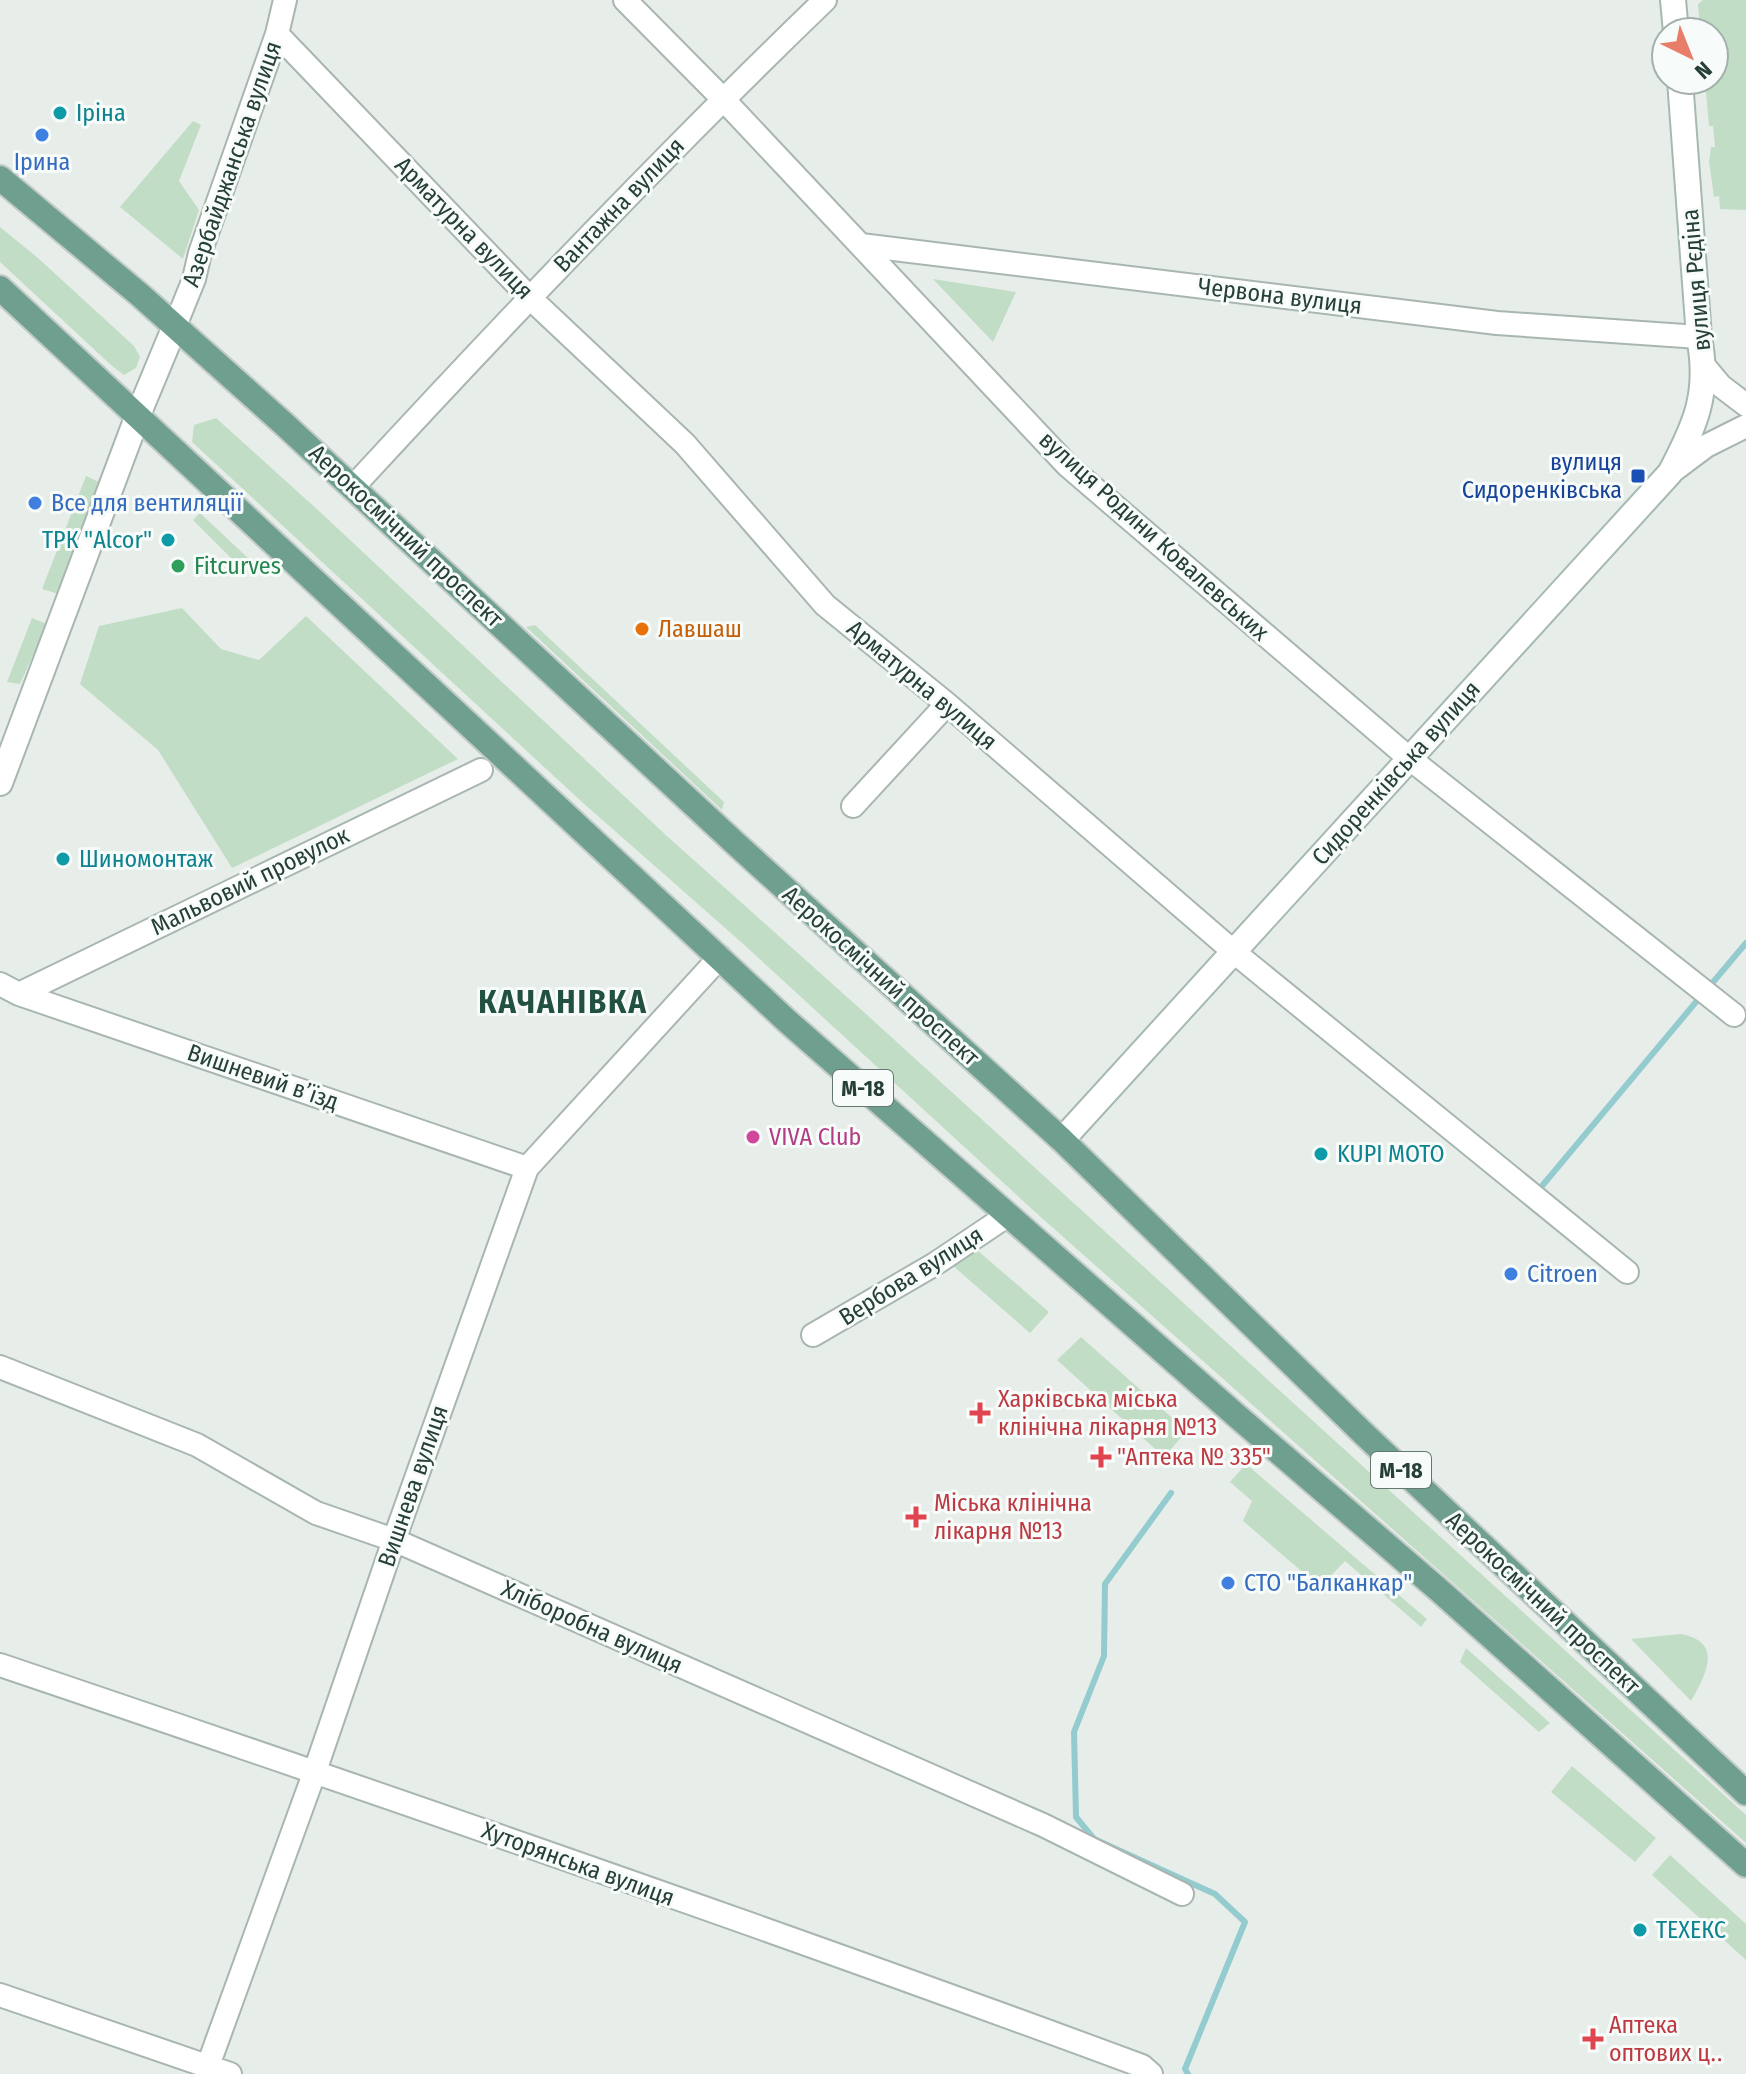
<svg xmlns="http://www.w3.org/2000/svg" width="1746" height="2074" font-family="'Fira Sans Condensed',sans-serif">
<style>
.green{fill:#c2ddc6}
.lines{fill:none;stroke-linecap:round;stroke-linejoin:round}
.stream{stroke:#93cbcf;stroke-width:6}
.minor-casing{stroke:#a9b6b0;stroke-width:26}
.tertiary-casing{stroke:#a9b6b0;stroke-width:28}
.secondary-casing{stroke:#a6b9b1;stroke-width:28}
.primary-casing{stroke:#c2cac7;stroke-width:28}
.minor{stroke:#fff;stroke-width:22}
.tertiary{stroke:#fff;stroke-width:24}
.secondary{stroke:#fff;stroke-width:24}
.primary{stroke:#6fa08f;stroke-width:24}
.culture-dot{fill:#0f9aa8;stroke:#f7fbf9;stroke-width:3}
.shop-dot{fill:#3f7fe0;stroke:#f7fbf9;stroke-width:3}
.transit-dot{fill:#1a4fb4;stroke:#f7fbf9;stroke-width:3}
.leisure-dot{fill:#2e9e5b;stroke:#f7fbf9;stroke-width:3}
.food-dot{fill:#e8710a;stroke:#f7fbf9;stroke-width:3}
.hotel-dot{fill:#d1479c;stroke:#f7fbf9;stroke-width:3}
.health-dot{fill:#e0444e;stroke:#f7fbf9;stroke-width:3}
.labels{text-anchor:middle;stroke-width:6;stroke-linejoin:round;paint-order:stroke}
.shield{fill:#f7fbf9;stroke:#657870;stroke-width:2}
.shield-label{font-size:22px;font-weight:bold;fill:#264036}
.culture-label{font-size:24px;fill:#0d838f;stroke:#f7fbf9;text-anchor:start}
.shop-label{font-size:24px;fill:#366cbe;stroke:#f7fbf9;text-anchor:start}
.street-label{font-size:24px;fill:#264036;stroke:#f7fbf9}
.transit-label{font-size:24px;fill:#164399;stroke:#f7fbf9;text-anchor:end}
.leisure-label{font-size:24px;fill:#27864d;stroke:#f7fbf9;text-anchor:start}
.food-label{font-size:24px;fill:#c56008;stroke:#f7fbf9;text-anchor:start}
.hotel-label{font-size:24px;fill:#b23c85;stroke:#f7fbf9;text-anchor:start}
.health-label{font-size:24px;fill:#be3a42;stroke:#f7fbf9;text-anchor:start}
.district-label{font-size:32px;font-weight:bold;letter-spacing:2px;fill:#235141;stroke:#f7fbf9}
</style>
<rect width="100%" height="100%" fill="#e7eeea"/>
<path class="green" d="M1703,0H1746V210L1720,209L1719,196L1714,197L1709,162L1711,147H1715L1713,126H1709L1705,80H1714V32H1700L1698,4Z
M193,121L201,125L179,181L199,210L183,259L120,207Z
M0,227L38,258L134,346L140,357L136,368L124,375L112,366L0,262Z
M933,279L1016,292L993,342Z
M216,418L319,511L668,837L866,1014L1746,1815V1843L1034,1211L741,942L582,802L192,442L194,425Z
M86,476L103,484L62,595L42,589Z
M200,513L248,558L237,564L193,520Z
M182,608L221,649L259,660L306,616L458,759L232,868L158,750L80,684L99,626Z
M32,618L47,624L20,684L7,682Z
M535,625L724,802L722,810L526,627Z
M977,1250L1049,1312L1030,1333L952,1265Z
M1081,1337L1187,1431L1164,1457L1057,1360Z
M1246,1464L1427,1619L1421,1627L1345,1561L1320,1587L1243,1521L1252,1501L1230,1482Z
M1681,1634C1724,1642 1706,1675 1691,1701L1631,1639Z
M1466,1648L1550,1723L1539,1732L1460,1662Z
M1572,1766L1656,1838L1635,1862L1551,1792Z
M1670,1855L1746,1924V1960L1652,1875Z"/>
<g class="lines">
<path class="stream" d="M1709,987L1746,943
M1542,1186L1701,996
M1171,1493L1105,1584L1104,1656L1074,1732L1076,1817L1094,1839L1215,1894L1245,1922L1185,2069L1188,2074"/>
<defs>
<path id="minor" d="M625,0L723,99L1068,466L1409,758L1734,1015
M277,34L529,297L685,444L825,605L947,704L1234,952L1627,1272
M861,245L1497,323L1699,337
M175,326L194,279L200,253L277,34L285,0
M1705,367L1721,386L1746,405
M1670,473L1706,446L1746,426
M353,487C506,321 662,157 825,0
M853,806L947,704
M0,984L19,994L527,1168
M19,994L481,770
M813,1335L935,1264L1008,1215
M0,1367L197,1445L316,1513L394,1540L1043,1825L1182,1894
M0,1665C382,1794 764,1926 1142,2066L1151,2074
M0,1995L230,2074
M205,2074L315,1771L394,1540L527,1168L720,957"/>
<path id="tertiary" d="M0,783L138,415L175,326"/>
<path id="secondary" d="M1673,0L1676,32
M1062,1140L1670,473C1696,424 1710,393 1699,337L1680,80"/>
<path id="primary" d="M0,178L140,295L284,424L736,844L1062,1140L1365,1435L1746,1793
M0,288L787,1021L1238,1417L1440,1591L1746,1865"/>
</defs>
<use href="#minor" class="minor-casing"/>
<use href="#tertiary" class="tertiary-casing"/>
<use href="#secondary" class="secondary-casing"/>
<use href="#primary" class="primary-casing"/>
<use href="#minor" class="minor"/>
<use href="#tertiary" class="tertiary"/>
<use href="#secondary" class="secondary"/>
<use href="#primary" class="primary"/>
</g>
<g class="culture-dot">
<circle cx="60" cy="113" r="8"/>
<circle cx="168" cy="540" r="8"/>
<circle cx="63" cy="859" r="8"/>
<circle cx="1321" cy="1154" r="8"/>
<circle cx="1640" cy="1930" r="8"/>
</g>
<g class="shop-dot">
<circle cx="42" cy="135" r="8"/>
<circle cx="35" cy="503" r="8"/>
<circle cx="1511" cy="1274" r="8"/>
<circle cx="1228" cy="1583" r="8"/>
</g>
<rect class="transit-dot" x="1630" y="468" width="16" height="16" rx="4"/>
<circle class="leisure-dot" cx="178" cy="566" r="8"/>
<circle class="food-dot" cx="642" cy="629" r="8"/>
<circle class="hotel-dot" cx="753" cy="1137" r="8"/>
<g class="health-dot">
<path d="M976 1401h8v8h8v8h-8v8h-8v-8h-8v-8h8z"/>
<path d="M1097 1445h8v8h8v8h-8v8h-8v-8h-8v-8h8z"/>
<path d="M912 1505h8v8h8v8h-8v8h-8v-8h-8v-8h8z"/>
<path d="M1589 2027h8v8h8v8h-8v8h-8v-8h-8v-8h8z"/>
</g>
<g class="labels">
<g class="shield">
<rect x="833" y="1070" width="60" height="36" rx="6"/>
<rect x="1371" y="1452" width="60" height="36" rx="6"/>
</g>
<g class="shield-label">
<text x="863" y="1096">М-18</text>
<text x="1401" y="1478">М-18</text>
</g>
<g class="culture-label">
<text x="76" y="121">Іріна</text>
<text x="152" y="548" text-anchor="end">ТРК "Alcor"</text>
<text x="79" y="867">Шиномонтаж</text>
<text x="1337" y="1162">KUPI MOTO</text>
<text x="1656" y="1938">ТЕХЕКС</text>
</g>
<g class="shop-label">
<text x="42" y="170" text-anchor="middle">Ірина</text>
<text x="51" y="511">Все для вентиляції</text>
<text x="1527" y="1282">Citroen</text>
<text x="1244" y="1591">СТО "Балканкар"</text>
</g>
<g class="street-label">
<text transform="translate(232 164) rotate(-71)" y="8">Азербайджанська вулиця</text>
<text transform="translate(619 205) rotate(-46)" y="8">Вантажна вулиця</text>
<text transform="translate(464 228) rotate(46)" y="8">Арматурна вулиця</text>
<text transform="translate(1696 280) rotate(-95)" y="8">вулиця Рєдіна</text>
<text transform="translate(1280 296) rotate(7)" y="8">Червона вулиця</text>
<text transform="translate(406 536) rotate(43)" y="8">Аерокосмічний проспект</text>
<text transform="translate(1154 536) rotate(42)" y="8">вулиця Родини Ковалевських</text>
<text transform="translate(922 685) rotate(40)" y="8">Арматурна вулиця</text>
<text transform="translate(1396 773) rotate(-48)" y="8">Сидоренківська вулиця</text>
<text transform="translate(250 881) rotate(-26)" y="8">Мальвовий провулок</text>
<text transform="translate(881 976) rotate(42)" y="8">Аерокосмічний проспект</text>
<text transform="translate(263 1077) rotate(19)" y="8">Вишневий в’їзд</text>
<text transform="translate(911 1276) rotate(-32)" y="8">Вербова вулиця</text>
<text transform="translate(413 1486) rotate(-71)" y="8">Вишнева вулиця</text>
<text transform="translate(1543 1603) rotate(43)" y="8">Аерокосмічний проспект</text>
<text transform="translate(592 1627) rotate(24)" y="8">Хліборобна вулиця</text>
<text transform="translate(578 1864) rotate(20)" y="8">Хуторянська вулиця</text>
</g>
<g class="transit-label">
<text x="1622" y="470">вулиця<tspan x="1622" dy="28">Сидоренківська</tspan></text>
</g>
<g class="leisure-label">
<text x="194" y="574">Fitcurves</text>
</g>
<g class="food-label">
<text x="658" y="637">Лавшаш</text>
</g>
<g class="hotel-label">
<text x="769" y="1145">VIVA Club</text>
</g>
<g class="health-label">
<text x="998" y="1407">Харківська міська<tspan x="998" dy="28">клінічна лікарня №13</tspan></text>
<text x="1117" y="1465">"Аптека № 335"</text>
<text x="934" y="1511">Міська клінічна<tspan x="934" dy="28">лікарня №13</tspan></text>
<text x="1609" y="2033">Аптека<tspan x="1609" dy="28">оптових ц‥</tspan></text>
</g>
<g class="district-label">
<text x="563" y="1013">КАЧАНІВКА</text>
</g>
</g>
<g transform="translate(1690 56) rotate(137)"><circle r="38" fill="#f7fbf9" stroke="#a3b0ab" stroke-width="2"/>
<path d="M0-6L14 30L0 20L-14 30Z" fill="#e87e6a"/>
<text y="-12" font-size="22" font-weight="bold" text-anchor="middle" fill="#264036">N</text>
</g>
</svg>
